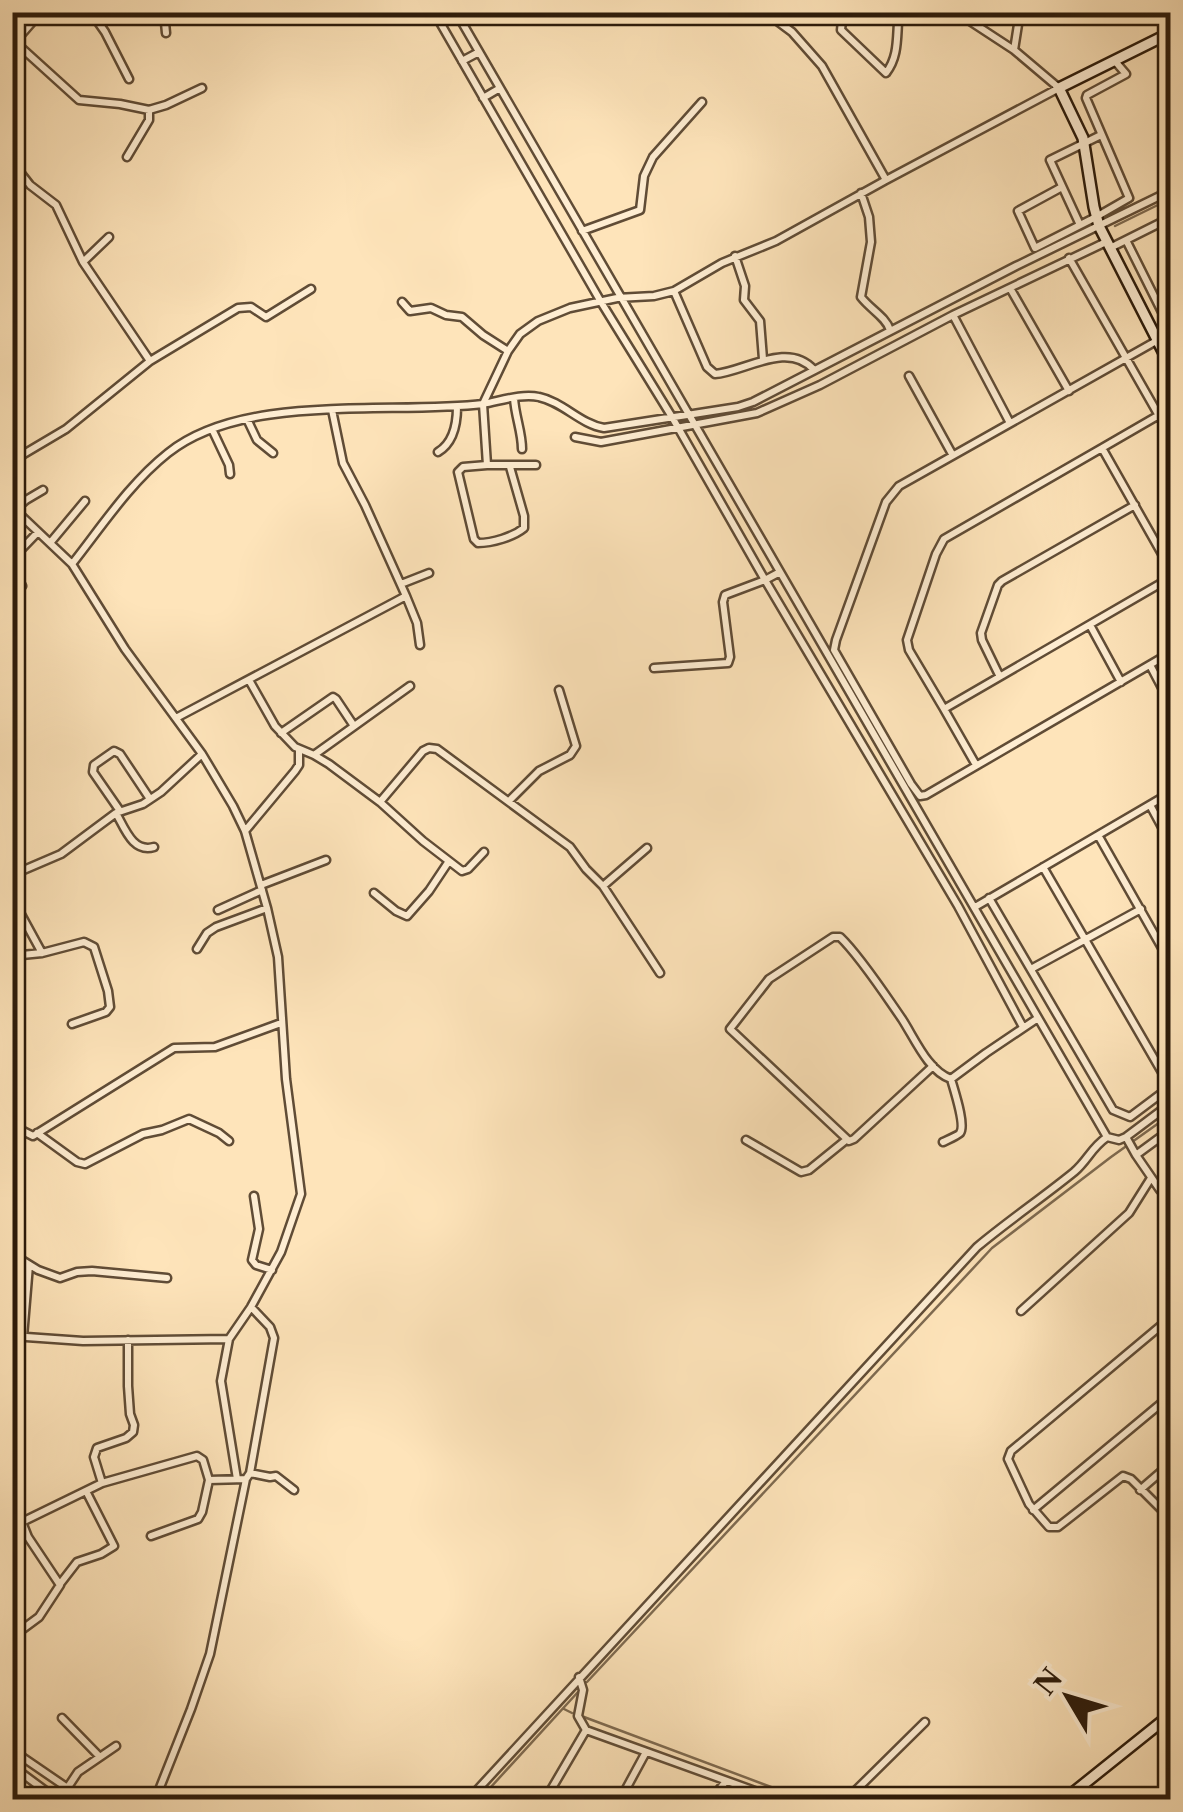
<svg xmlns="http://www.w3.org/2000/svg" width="1183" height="1812" font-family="'Libre Caslon Text',serif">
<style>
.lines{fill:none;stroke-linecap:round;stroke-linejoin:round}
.stream{stroke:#7e6a50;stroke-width:2.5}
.street-casing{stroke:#604c36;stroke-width:11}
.secondary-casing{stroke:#2b1a0a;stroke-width:14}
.street{stroke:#feedd2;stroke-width:6}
.secondary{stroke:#feedd2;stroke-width:9}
</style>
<rect width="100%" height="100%" fill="#fee4ba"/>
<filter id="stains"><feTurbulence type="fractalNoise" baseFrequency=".002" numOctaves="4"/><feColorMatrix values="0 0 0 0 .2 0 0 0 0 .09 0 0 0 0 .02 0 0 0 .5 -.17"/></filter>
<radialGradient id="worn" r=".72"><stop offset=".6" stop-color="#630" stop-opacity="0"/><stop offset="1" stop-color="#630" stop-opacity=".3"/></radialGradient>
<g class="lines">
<path class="stream" d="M1115,226L1170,199
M587,1682L992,1248L1111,1157L1170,1115
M564,1709L572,1713
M584,1717L806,1800
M479,1800L578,1692"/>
<defs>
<path id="street" d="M91,12L105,32L129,79
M164,12L166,33
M434,12L601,302L672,417L765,580L725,595L723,602L730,657L728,663L654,668
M456,12L1107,1137
M765,12L792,32L822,66L886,180
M843,12L841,30L886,73C900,55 896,34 899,12
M15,42L79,100L120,104L149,110V120L127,157
M14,43L41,12
M1014,50L1020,12
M462,61L479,52
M483,98L500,88
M149,110L166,105L202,88
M12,162L30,185L56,205L83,262
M1062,187L1018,211L1035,248L1096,217L1129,198L1086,98L1087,95L1126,74L1114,60
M861,193L869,217L871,242L861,297C870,309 886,317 890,330
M1080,225L1050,160L1101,135
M582,231L640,210L644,176L653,157L702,102
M1126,240L1170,328
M1110,248L1170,218
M735,256L745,286L744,300L760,321L763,359
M1069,258L1170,435
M1010,288L1069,391
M674,291L707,367L715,374C744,372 788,340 814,370
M402,302L410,311L431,308L446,315L462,317L483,335L508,351
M953,315L1010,423
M1158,340L899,486L886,502L836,640L834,650L911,784L920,796L926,795L1170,653
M150,361L238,308L251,307L266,317L311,289
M909,376L952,454
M514,398C515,416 522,432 522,449
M1159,415L1102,448L1170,568
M247,419L257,440L273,453
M212,429L229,465L230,474
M575,437L601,442L757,413L820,385L953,315L1106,242
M438,452C453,443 457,424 457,407
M12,461L66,429L150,361L83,262L109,237
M487,465H536
M510,467L524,516V528C513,537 492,543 478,543L474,539L458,472L463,467L487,465L483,404C500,401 522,393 539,397C563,402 580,424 604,428L738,407L753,402L1016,266L1170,191
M12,507L72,564L125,649L202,754L233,806L245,831L267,908L278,957L286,1079L301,1194L281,1252L251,1307L229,1339L83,1341L12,1336
M13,511L26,500L43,490
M50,543L85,501
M12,559L38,532
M72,564C102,526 130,483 168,453C244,392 391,415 483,404L508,351L520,334L538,321L570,308L617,298L654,296L674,291L722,263L776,241L886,180L1059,88L1014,50L956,12
M12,566L22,586L12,597
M780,572L765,580L958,906L1023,1027
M401,584L429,573
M406,596L417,623L420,645
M12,620L17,637
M1090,625L1121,682
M1150,665L1170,703
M999,675L982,640L981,633L998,585L1002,581L1135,505
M249,680L275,726L295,747L314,755L329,764L380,802L423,751L429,748L437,749L570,847L586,869L603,886L660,973
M944,709L909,650L907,640L936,554L944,539L1102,448
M176,718L406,596L365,505L343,463L332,410
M281,733L333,697L336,699L354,726
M314,755L410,686
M976,765L944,709L1170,578
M509,801L539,771L570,755L576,746L559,690
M380,802L423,841L462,871L468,869L484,852
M1150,805L1170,842
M120,811L93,772L94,765L114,751L120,754L150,799
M116,813C125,829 133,853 154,847
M245,831L295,771L299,765V750
M1098,835L1170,962
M1043,867L1170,1086
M12,875L61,854L116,813L143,804L161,792L202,754
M261,885L326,860
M603,886L647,848
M374,893L396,911L407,916L429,891L449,861
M12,898L42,953
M989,898L1113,1110L1130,1117L1170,1087
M975,907L1170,793
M218,910L262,890
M197,949L207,933L216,927L267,908
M12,956L42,953L84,942L94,947L108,991L110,1007L106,1012L72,1024
M1031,969L1141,909
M933,1066L854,1139L849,1141L730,1029L769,979L833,937H840C860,956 886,996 902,1019C915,1039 928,1071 951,1079C954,1090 966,1125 960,1133C959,1135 945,1141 943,1142
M12,1067L20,1064
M951,1079L986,1053L1038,1018
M12,1122L21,1130L33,1136L174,1048L215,1047L281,1023
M37,1133L77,1162L85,1164L143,1134L162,1130L189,1119L219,1133L229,1141
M1126,1137L1136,1155L1170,1130
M746,1140L801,1172L809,1170L846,1140
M1136,1155L1160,1190L1167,1193L1170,1190
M254,1196L259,1229L252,1260L256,1265L272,1270
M12,1254L38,1270L60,1278L77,1272L92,1271L167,1278
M1021,1311L1129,1213L1151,1178
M1170,1318L1011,1451L1008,1459L1029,1504L1049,1527H1058L1123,1476L1131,1479L1170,1518
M23,1337L29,1265
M229,1339L221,1381L237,1479
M250,1473L270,1477L276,1476L294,1490
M102,1483L94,1457L97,1448L126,1438L133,1432L134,1425L130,1414L128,1386V1340
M1140,1490L1170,1464
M1033,1510L1170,1396
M12,1521L18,1520L22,1522L28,1537L60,1585L39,1617L12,1637
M22,1522L102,1483L197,1456L203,1460L209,1480L246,1479
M151,1536L198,1519L202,1512L209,1480
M60,1584L77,1562L101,1554L114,1546L86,1491
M579,1677L583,1690L578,1716L586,1730L780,1800
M62,1718L99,1756
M12,1750L85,1800
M12,1766L58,1800
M68,1787L78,1772L116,1746
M549,1795L569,1800
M155,1800L191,1709L210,1654L246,1479L250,1473L274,1338L270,1327L251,1307
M468,1800L977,1247C1008,1221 1042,1198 1074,1172C1088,1160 1091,1148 1107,1137L1119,1140L1126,1137L1170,1104
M545,1800L586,1730
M620,1800L646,1752
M711,1800L726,1781
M846,1800L925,1722"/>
<path id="secondary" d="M1170,33L1059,88L1083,138L1094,207L1099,226L1170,365
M1064,1800L1170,1715"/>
</defs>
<use href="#street" class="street-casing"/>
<use href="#secondary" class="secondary-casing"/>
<use href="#street" class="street"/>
<use href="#secondary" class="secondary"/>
</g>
<rect width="1183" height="1812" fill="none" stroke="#fee4ba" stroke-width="50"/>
<rect x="15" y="15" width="1153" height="1782" fill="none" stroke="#2b1a0a" stroke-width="5"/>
<rect x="25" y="25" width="1133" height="1762" fill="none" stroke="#2b1a0a" stroke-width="2.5"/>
<g transform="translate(1068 1697) rotate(308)" stroke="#feedd2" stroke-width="8" paint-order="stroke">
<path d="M0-8L18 38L0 25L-18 38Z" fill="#2b1a0a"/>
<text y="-15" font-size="28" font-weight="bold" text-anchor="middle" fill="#2b1a0a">N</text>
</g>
<rect width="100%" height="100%" filter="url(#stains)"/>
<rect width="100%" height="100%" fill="url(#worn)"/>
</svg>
